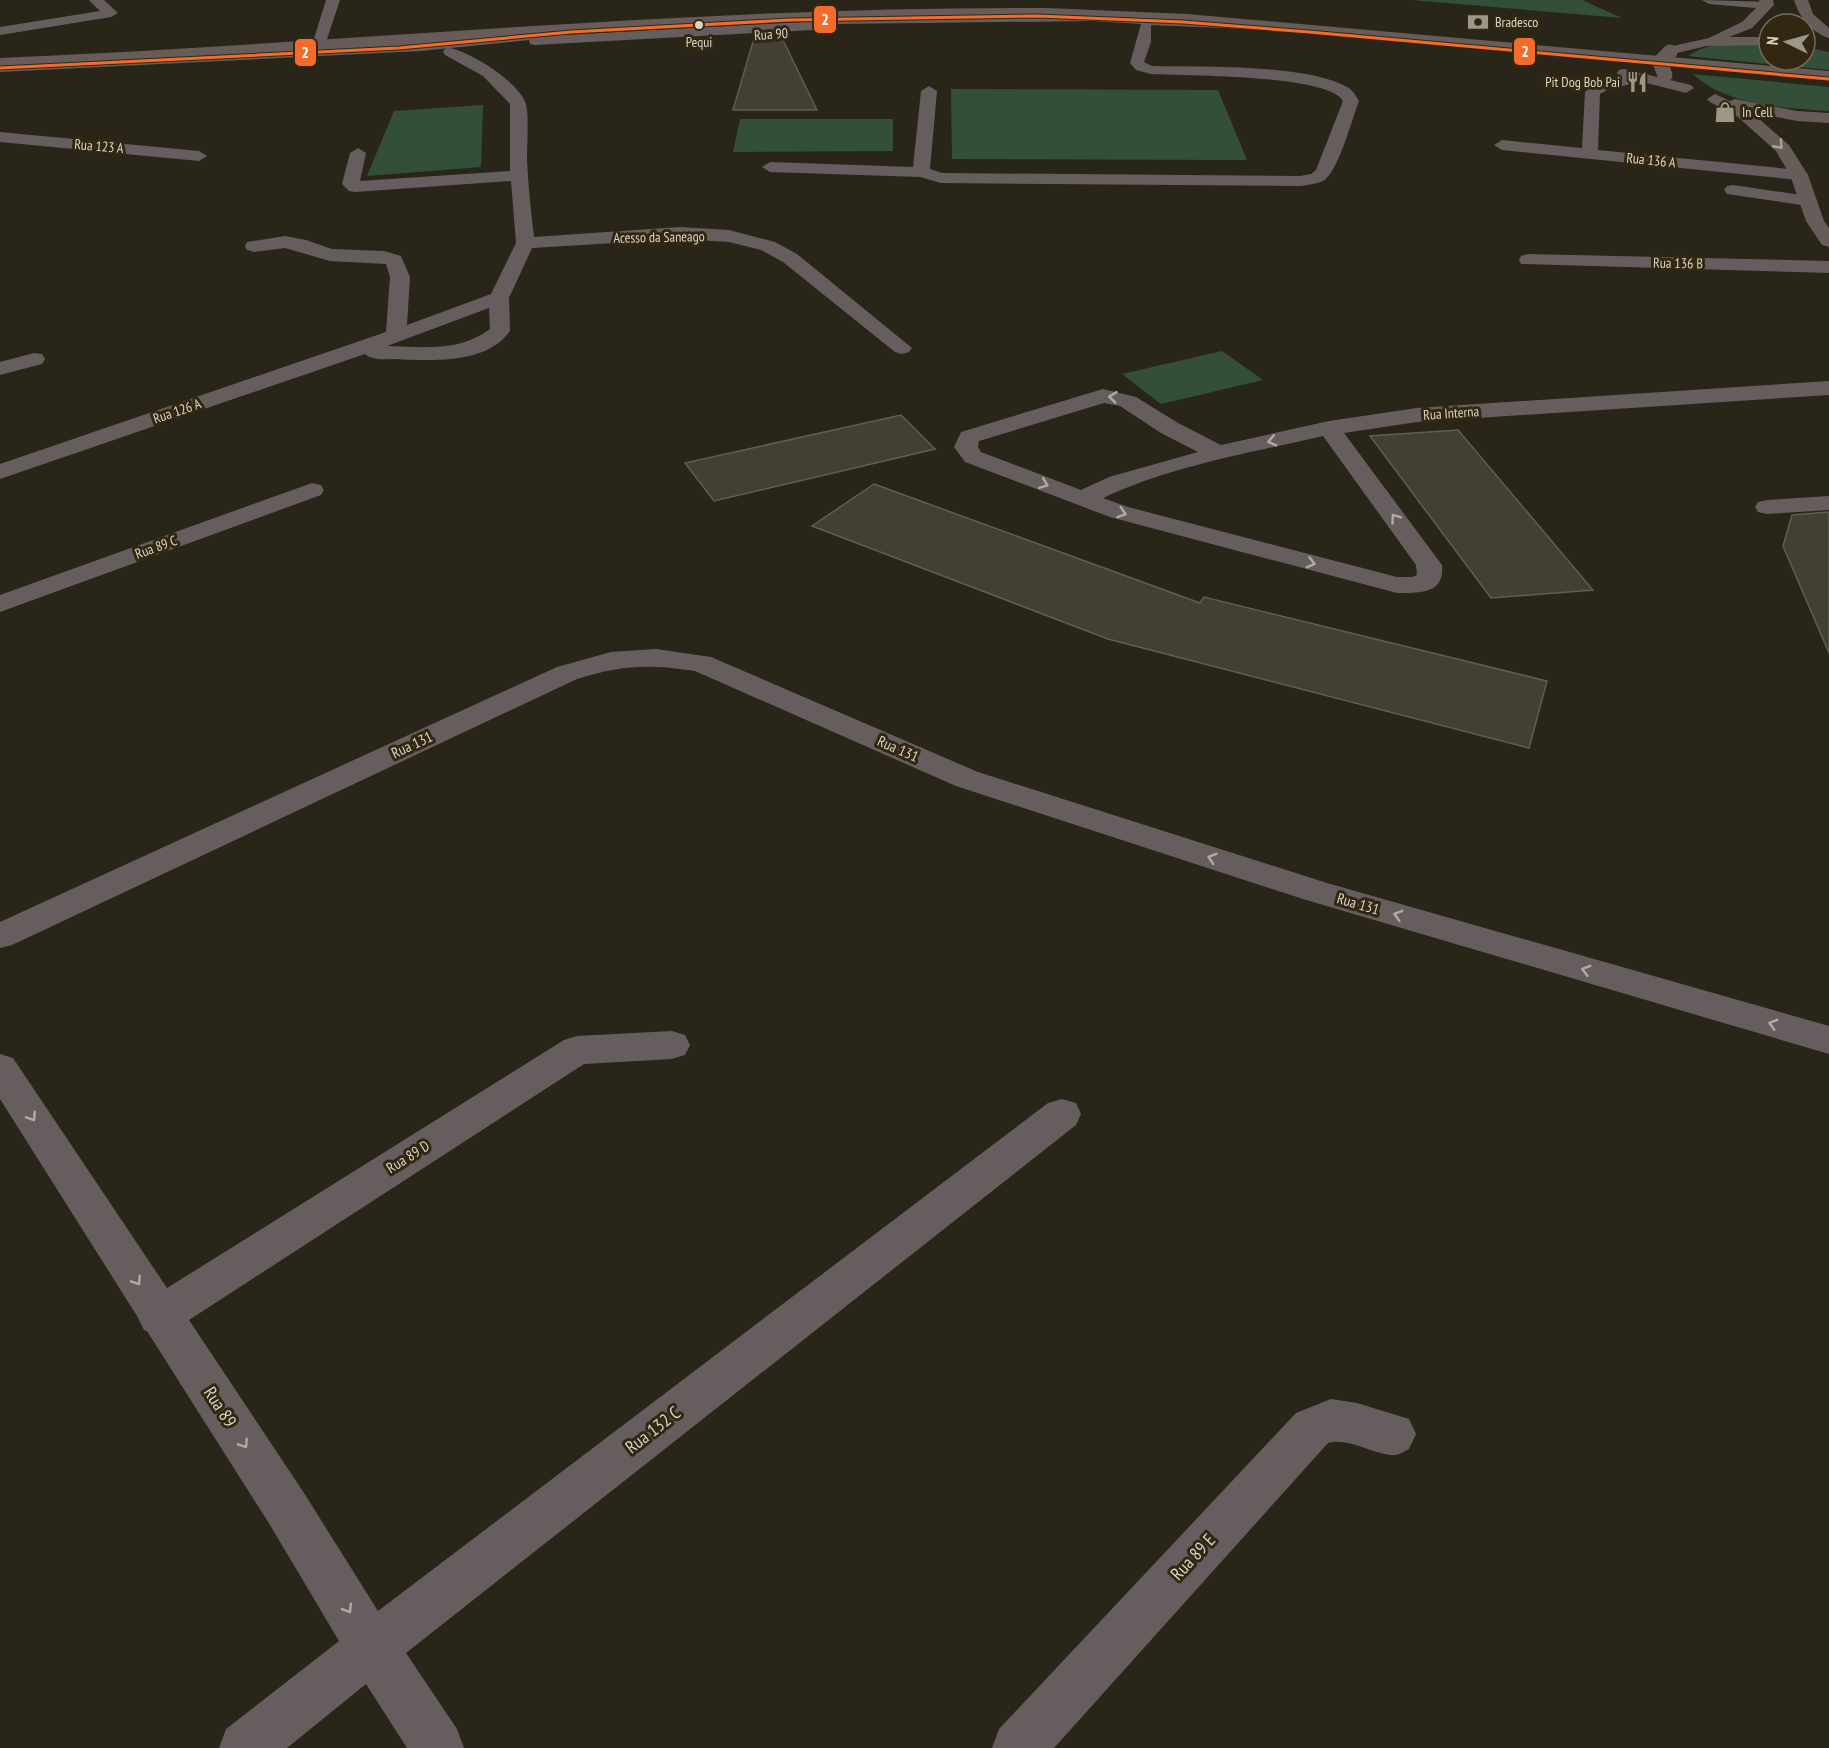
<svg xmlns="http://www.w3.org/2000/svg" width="1829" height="1748" font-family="'PT Sans Narrow',sans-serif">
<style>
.green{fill:#334f3a}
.building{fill:#443f35;stroke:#625d52;stroke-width:1.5}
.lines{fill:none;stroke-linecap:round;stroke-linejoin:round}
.minor{fill:#665e5e;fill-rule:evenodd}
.major{fill:#675c5a;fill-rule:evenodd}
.major-bridge{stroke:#675c5a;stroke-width:15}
.bus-1-casing{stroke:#322811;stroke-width:5}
.bus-1{stroke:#f36c2b;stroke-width:3}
.oneway{stroke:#aca49b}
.oneway2{stroke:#b1aba2}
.bus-dot{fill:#dad4c6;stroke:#322811;stroke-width:2}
.labels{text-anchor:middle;stroke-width:6;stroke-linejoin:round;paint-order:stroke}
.far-poi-label{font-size:14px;fill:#dad4c6;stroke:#322811;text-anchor:start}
.far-street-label{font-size:14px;fill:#dad4c6;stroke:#322811}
.bus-label{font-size:14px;fill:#dad4c6;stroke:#322811}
.street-label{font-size:15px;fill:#dad4c6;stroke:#322811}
.near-street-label{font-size:18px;fill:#dad4c6;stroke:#322811}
.line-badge{stroke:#322811;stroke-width:2}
.badge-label{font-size:16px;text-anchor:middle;font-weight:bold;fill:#fff}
</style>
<rect width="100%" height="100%" fill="#2a2519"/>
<path class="green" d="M1411,0H1582L1622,18Z
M1769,44V60H1805V47L1829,52V70L1688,56C1710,40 1743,44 1769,44Z
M1693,74L1829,87V111C1785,108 1727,106 1693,74Z
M951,89L1218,90L1247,160L952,159Z
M483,105L481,167L367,176L394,111Z
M740,119H893V151L733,152Z
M1222,351L1263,380L1161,404L1122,374Z"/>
<path class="building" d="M780,34L817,110H733L755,35Z
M901,415L935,449L714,501L685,463Z
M1458,430L1593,590L1491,598L1370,436Z
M874,484L1200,603L1204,597L1547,681L1529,748L1108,639L812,526Z
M1829,512V653L1783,546L1792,515Z"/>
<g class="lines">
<path class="minor" d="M89,0H104L118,13L111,17L0,35V27L100,11Z
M326,0H340L324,48L399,44L558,29L563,30V35L803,22L801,20L803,17L808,16L1092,13L1242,22L1247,23L1249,26L1247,29L1151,25V42L1144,62L1152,66C1200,67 1307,64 1347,87C1353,90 1356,96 1359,101C1352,119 1338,173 1323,181C1316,184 1307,185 1300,186L941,183L920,177L770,172L762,167L770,162L913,167L921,91L929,86L937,91L930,169L942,173L1300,176L1311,174L1316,170L1343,101C1328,74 1184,76 1151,74L1136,70L1130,63L1141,24L1092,21L837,24L836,28L831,29L535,45L530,44L529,40L421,51L0,72V64L311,48Z
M1702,0L1772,2L1774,5L1767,9L1709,4Z
M450,48C472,53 518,81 526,104C529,115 527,146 527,159C528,185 531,211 534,237L680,227L729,230L775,242L797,254L912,348L909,352L902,354L895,352L783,262L761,250L729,242L680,239L532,248L509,298L510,331C487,364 432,361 396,359C386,359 373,361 365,354L0,479V464L386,332L390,277L386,264L330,261L285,248L254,252L247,250L245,246L247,242L285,236L306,240L332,249L384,251L401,256L410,277L407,325L491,294L516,243L511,181L355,192L349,191L342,184L350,153L358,148L366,153L360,181L510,171V104L483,76L445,55L443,52L445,49ZM489,308L490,329C459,352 424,347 387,346Z
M1643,73L1648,74L1650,77L1648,80L1609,89L1600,94L1598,150L1799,170L1805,171L1808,175L1805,179L1799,180L1502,150L1494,145L1502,140L1582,148L1585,92C1598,78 1625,77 1643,73Z
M0,132L199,151L207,156L199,161L0,142Z
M1733,185L1808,196L1814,197L1817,201L1814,205L1808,206L1727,194L1724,190L1727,186Z
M1528,254L1829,261V273L1521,264L1519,260L1521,256Z
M34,353L42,354L45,359L42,364L0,375V362Z
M1829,381V395L1417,422L1344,433L1442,565C1445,594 1420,593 1397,593L1110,517L965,462L954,447L961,432L1103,389L1136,397L1178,423L1221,445L1329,421L1417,408ZM1104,403L1120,406L1161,433L1198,452L1109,477L1081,490L981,452L978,447L979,441ZM1323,436L1416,565L1417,575L1412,577H1397L1128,507L1103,498C1171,466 1250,453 1323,436Z
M312,483L321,485L324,490L321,495L0,612V595Z
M1829,496V510L1767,514L1758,512L1755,507L1758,502L1767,500Z
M656,649L711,657L978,772L1327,883L1829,1026V1054L1303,899L956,786L695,671C647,664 623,665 577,679L12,945L0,948V922L557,667L611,652Z
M672,1031L685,1035L690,1045L685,1055L672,1059L584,1064L189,1320L304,1493L378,1611L1048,1103L1062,1099L1076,1103L1081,1114L1076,1125L406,1653L457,1729L464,1748H407L366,1684L287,1748H219L226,1729L339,1641L270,1525L147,1331L144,1330L137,1316L0,1099V1054L13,1058L167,1288L564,1040L577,1036Z
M1331,1399L1357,1403L1409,1419L1416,1434L1409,1449C1404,1452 1397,1456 1391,1455C1371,1453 1347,1437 1328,1443L1054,1748H992L999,1729L1296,1413Z"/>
<path class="major" d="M1759,0H1773L1774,5L1752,28L1729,37H1769V45L1706,46L1673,54L1666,50L1668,47L1709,38L1742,22L1760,4Z
M1794,0H1808L1813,14L1829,28V38C1812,33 1799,17 1794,0Z
M1047,8L1187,14L1829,71V79L1187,22L1047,16L906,17L766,22L235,55L0,66V58C349,43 697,6 1047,8Z
M1624,69L1691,85L1694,88L1686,93L1619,76L1617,73L1619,70Z
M1715,94L1730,101L1735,99L1797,111L1829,113V123L1797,121L1751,112L1789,145L1808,175L1824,221L1829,228V247L1822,245L1806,221L1790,175L1776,151L1738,117L1710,102L1707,99Z"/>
<path class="major-bridge" d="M1665,75L1660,62L1670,52"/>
<defs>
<path id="bus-1" d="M0,68L399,48L571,32L789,20L1038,16L1183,22L1309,32L1829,79"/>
</defs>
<use href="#bus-1" class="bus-1-casing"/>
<use href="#bus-1" class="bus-1"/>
</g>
<defs><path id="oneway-chevron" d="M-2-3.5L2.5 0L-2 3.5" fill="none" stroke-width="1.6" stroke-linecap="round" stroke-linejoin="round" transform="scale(1.5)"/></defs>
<use class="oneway" href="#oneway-chevron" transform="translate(1779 145) rotate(48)"/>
<g class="oneway2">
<use href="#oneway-chevron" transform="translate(1113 397) rotate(-173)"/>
<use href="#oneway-chevron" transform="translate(1272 441) rotate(167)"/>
<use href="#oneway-chevron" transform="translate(1044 484) rotate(21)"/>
<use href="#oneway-chevron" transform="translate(1122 513) rotate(17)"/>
<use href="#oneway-chevron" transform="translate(1395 518) rotate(-126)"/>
<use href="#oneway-chevron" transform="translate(1311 563) rotate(15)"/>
<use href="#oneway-chevron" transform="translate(1212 858) rotate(-162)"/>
<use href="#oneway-chevron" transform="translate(1398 915) rotate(-164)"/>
<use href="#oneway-chevron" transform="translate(1586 970) rotate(-164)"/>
<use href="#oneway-chevron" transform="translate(1773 1024) rotate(-164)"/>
<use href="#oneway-chevron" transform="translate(32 1117) rotate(57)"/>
<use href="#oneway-chevron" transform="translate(137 1281) rotate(57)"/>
<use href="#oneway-chevron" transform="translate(244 1444) rotate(57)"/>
<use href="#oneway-chevron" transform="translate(348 1609) rotate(58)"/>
</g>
<defs>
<symbol id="bank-bare" viewBox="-9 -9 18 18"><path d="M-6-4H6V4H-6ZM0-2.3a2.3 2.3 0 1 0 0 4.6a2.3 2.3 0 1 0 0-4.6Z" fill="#9c9789" stroke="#322811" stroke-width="2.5" paint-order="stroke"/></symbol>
<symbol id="restaurant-bare" viewBox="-9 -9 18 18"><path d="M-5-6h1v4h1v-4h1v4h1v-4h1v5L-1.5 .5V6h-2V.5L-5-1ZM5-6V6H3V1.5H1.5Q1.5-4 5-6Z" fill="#9c9789" stroke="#322811" stroke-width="2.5" paint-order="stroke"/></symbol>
<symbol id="shop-bare" viewBox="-9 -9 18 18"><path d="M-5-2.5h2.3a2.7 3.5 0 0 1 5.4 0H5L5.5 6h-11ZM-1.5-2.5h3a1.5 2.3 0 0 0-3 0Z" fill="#9c9789" stroke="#322811" stroke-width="2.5" paint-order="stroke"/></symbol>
</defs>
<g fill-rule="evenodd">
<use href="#bank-bare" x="1463" y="7" width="30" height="30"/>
<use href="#restaurant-bare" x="1622" y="67" width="30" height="30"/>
<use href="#shop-bare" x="1710" y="97" width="30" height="30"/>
</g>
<circle class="bus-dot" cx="699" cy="25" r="5"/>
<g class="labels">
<g class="far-poi-label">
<text x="1495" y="27">Bradesco</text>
<text x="1620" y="87" text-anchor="end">Pit Dog Bob Pai</text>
<text x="1742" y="117">In Cell</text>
</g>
<g class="far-street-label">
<text transform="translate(771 34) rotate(-4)" y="5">Rua 90</text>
<text transform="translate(99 146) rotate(5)" y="5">Rua 123 A</text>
<text transform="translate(1651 160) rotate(6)" y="5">Rua 136 A</text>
<text transform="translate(659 237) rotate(-1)" y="5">Acesso da Saneago</text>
<text transform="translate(1678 263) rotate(1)" y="5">Rua 136 B</text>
<text transform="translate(177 411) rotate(-19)" y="5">Rua 126 A</text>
<text transform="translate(1451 413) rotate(-4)" y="5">Rua Interna</text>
<text transform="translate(156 547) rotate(-20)" y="5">Rua 89 C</text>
</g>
<g class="bus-label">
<text x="699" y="47">Pequi</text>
</g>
<g class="street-label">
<text transform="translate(412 745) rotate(-25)" y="5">Rua 131</text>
<text transform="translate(898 749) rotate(24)" y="5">Rua 131</text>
<text transform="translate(1358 904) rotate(16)" y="5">Rua 131</text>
<text transform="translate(408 1157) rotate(-32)" y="5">Rua 89 D</text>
</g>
<g class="near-street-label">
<text transform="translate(220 1407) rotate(57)" y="6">Rua 89</text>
<text transform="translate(653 1430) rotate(-38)" y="6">Rua 132 C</text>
<text transform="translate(1193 1557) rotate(-47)" y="6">Rua 89 E</text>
</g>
</g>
<g class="line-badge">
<rect x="813" y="5" width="24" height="29" rx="6" fill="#f36c2b"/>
<rect x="1513" y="37" width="23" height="29" rx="6" fill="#f36c2b"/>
<rect x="294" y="38" width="23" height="29" rx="6" fill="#f36c2b"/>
</g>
<g class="badge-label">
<text x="825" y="25">2</text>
<text x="1525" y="57">2</text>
<text x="305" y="58">2</text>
</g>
<g transform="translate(1787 42) rotate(275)"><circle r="28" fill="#322811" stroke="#756d59" stroke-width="1.5"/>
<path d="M0-4.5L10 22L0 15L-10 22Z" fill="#9c9789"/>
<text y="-9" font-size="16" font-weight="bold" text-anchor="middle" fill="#dad4c6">N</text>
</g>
</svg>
